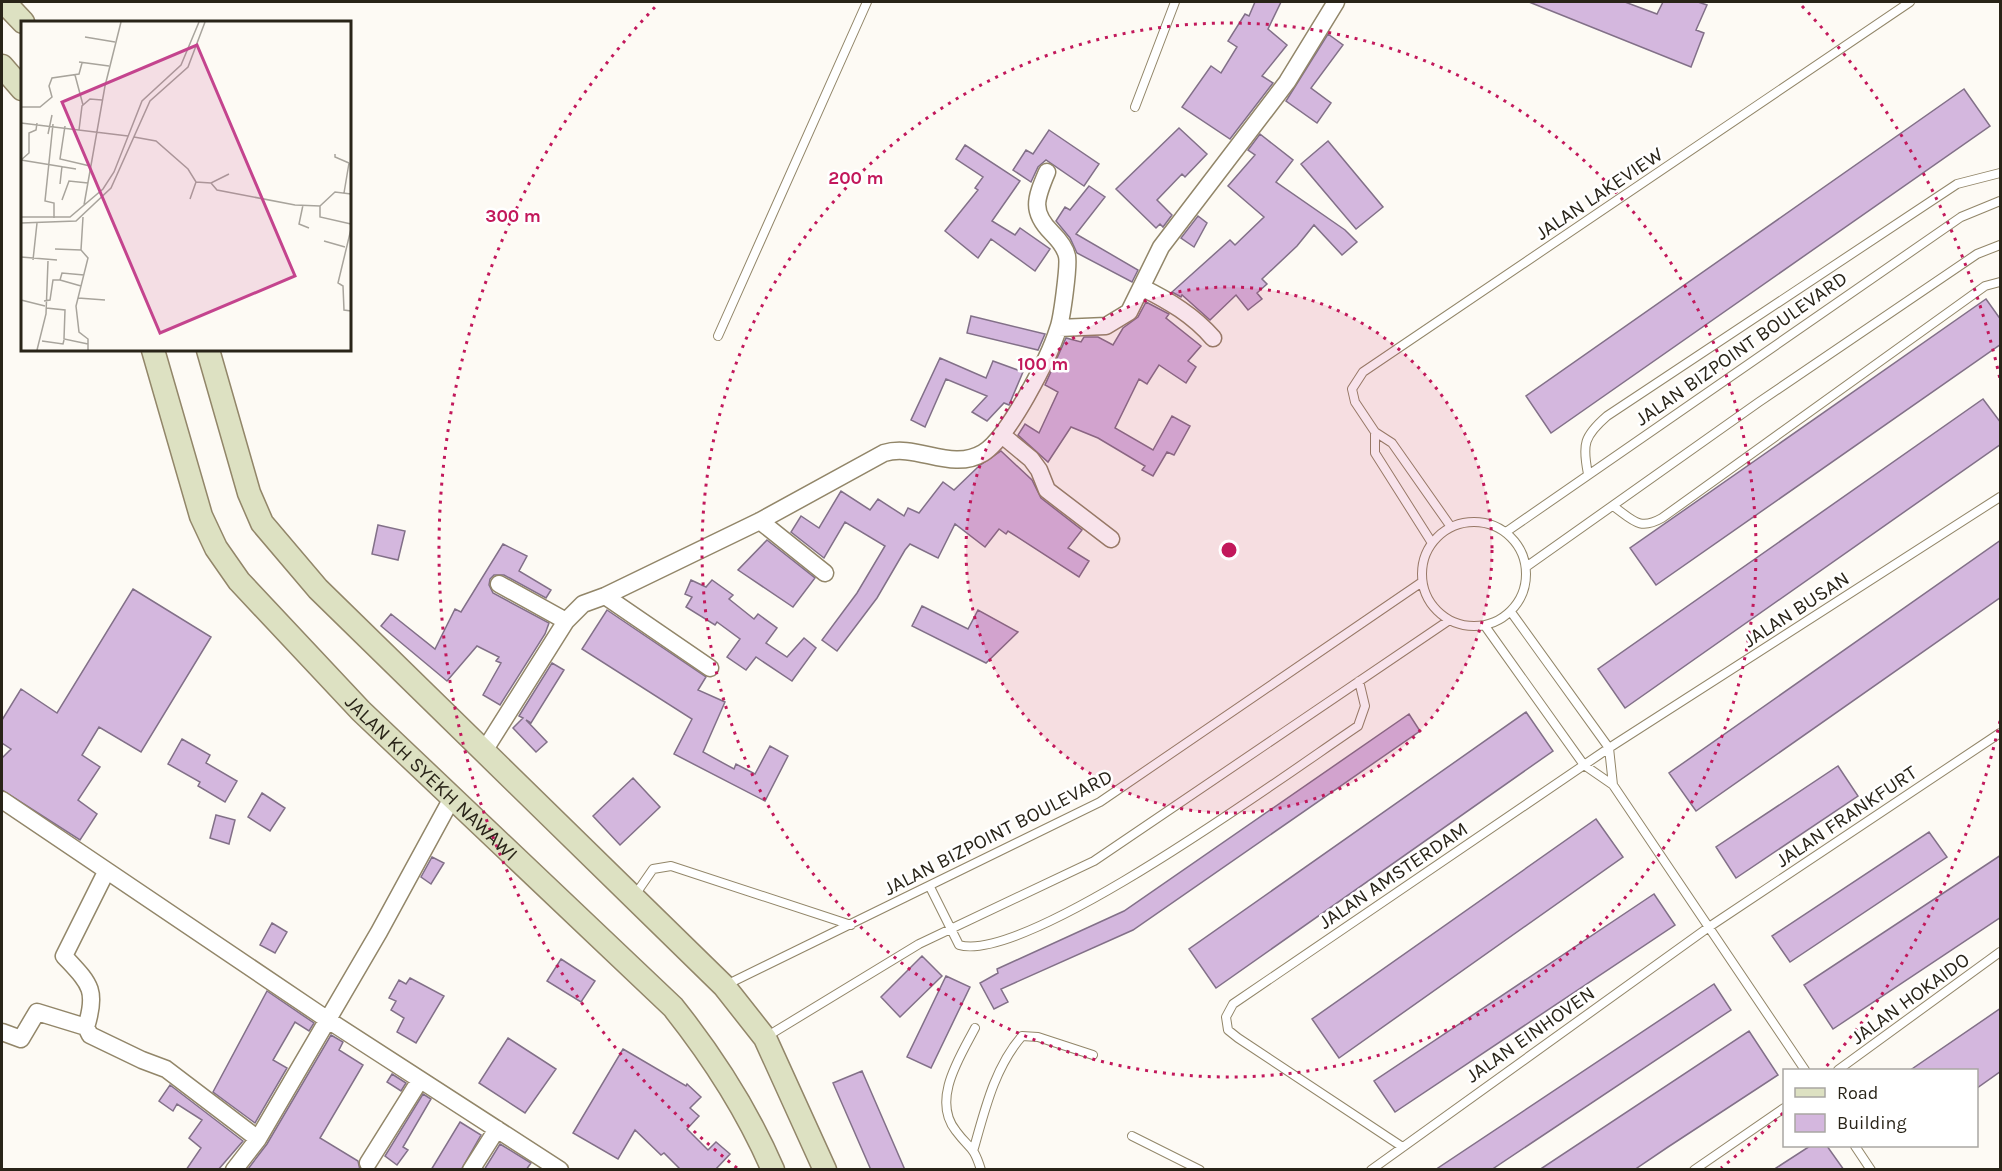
<svg xmlns="http://www.w3.org/2000/svg" width="2002" height="1171" font-family="Karla,sans-serif">
<style>
.building{fill:#d4b7de;stroke:#827088;stroke-width:1.5}
.lines{fill:none;stroke-linecap:round;stroke-linejoin:round}
.lane-casing{stroke:#928669;stroke-width:10}
.street-casing{stroke:#928669;stroke-width:19}
.secondary-casing{stroke:#928669;stroke-width:25}
.lane{stroke:#fff;stroke-width:8}
.street{stroke:#fff;stroke-width:16}
.secondary{stroke:#dde1c2;stroke-width:22}
.ring{fill:none;stroke:#c2185b;stroke-width:3;stroke-dasharray:3 6}
.labels{text-anchor:middle;stroke-width:5;stroke-linejoin:round;paint-order:stroke}
.street-label{font-size:20px;fill:#292418;stroke:#fff}
.inset-road{fill:none;stroke:#a8a49c;stroke-width:1.5}
.view{fill:#c4448e;fill-opacity:0.15;stroke:#c4448e;stroke-width:3}
.inset-edge{fill:none;stroke:#292418;stroke-width:3}
.centre{fill:#c2185b;stroke:#fff;stroke-width:3}
.ring-label{font-size:18px;text-anchor:middle;font-weight:bold;fill:#c2185b;stroke:#fff;stroke-width:5;stroke-linejoin:round;paint-order:stroke}
</style>
<rect width="100%" height="100%" fill="#fdfaf4"/>
<path class="building" d="M1255,2H1281L1268,29L1287,45L1262,76L1273,83L1230,139L1182,107L1211,66L1221,73L1237,47L1228,41L1245,14L1249,16Z
M1529,2H1625L1657,14L1663,2H1698L1707,5L1696,30L1704,33L1691,67Z
M1328,34L1343,45L1311,88L1331,103L1317,123L1286,101Z
M1964,89L1990,126L1551,433L1526,396Z
M1179,128L1207,154L1185,177L1182,174L1157,200L1172,215L1163,227L1160,224L1156,228L1116,189Z
M1049,130L1099,164L1084,186L1046,160L1038,167L1031,182L1013,170L1026,150L1033,154Z
M1260,134L1293,160L1276,182L1345,230L1357,242L1342,255L1314,225L1297,246L1262,279L1267,284L1257,293L1262,299L1248,310L1236,295L1210,320L1182,295L1181,297L1172,292L1230,240L1235,245L1264,217L1228,186L1255,155L1248,150Z
M1328,141L1383,207L1356,229L1301,164Z
M965,145L1020,181L992,221L1015,235L1020,228L1050,249L1035,271L991,239L978,258L945,231L978,190L975,188L983,177L956,159Z
M1089,186L1105,197L1076,234L1138,270L1132,282L1077,253L1070,238L1056,221L1065,207L1070,210Z
M1198,216L1207,223L1194,247L1181,238Z
M1986,299L2001,320V344L1656,585L1630,548Z
M1146,302L1169,314L1166,318L1201,346L1188,361L1196,367L1186,383L1159,365L1147,384L1139,379L1115,428L1153,450L1172,416L1190,426L1174,455L1167,452L1153,476L1142,470L1145,466L1098,438L1071,427L1048,462L1018,435L1025,424L1039,433L1058,392L1045,385L1066,338L1081,342L1084,337H1098L1113,345L1123,328L1138,317Z
M971,316L1045,334L1038,350L967,333Z
M940,358L986,378L993,361L1023,372L1009,405L1004,403L987,421L972,412L987,396L946,379L925,427L911,420Z
M1983,399L2001,423V444L1625,708L1598,669Z
M1001,451L1032,480L1041,498L1082,530L1068,548L1089,561L1079,577L1008,531L1006,534L999,529L985,547L955,524L938,558L910,544L905,550L877,598L837,651L822,640L857,593L885,546L845,522L824,558L791,532L801,516L819,528L841,491L870,510L878,499L904,516L908,508L919,513L943,482L954,490L979,466Z
M378,525L405,531L398,560L372,554Z
M767,540L815,578L793,607L738,570Z
M2001,540V597L1696,811L1669,773Z
M503,544L527,556L519,571L551,590L546,598L504,575H494L490,579L489,585L493,593L549,623L545,634L500,705L483,695L501,663L496,661L499,657L477,646L447,681L381,626L391,614L435,649L455,609L461,612Z
M691,580L706,587L712,580L733,595L729,599L754,619L758,614L777,628L766,643L787,657L804,638L816,648L792,681L756,657L746,670L727,657L740,639L717,622L715,625L686,607L692,597L685,594Z
M133,589L211,637L141,752L99,727L82,755L100,767L78,800L97,814L80,840L2,790V758L11,749L2,743V720L21,689L57,713Z
M922,606L968,629L978,610L1018,632L986,663L912,626Z
M607,610L706,677L698,690L725,702L703,752L734,769L736,764L755,774L770,746L788,756L765,801L674,754L692,719L582,649Z
M552,663L564,670L531,723L526,720L547,742L536,752L513,728L523,718L519,716Z
M1526,712L1553,751L1216,988L1189,949Z
M1409,714L1420,731L1133,930L1001,989L1008,1002L994,1009L980,983L998,973L997,969L1124,911Z
M182,739L210,755L206,763L237,781L225,802L198,786L200,782L168,764Z
M1838,766L1858,796L1736,878L1716,847Z
M633,778L660,807L620,845L593,816Z
M262,793L285,808L270,831L248,817Z
M216,815L235,820L229,844L210,838Z
M1596,819L1623,857L1339,1058L1312,1019Z
M1929,832L1947,857L1790,962L1772,936Z
M2001,855V917L1833,1029L1804,985Z
M432,857L444,863L431,884L421,877Z
M1654,894L1675,925L1395,1112L1374,1081Z
M272,923L287,932L275,953L260,945Z
M922,956L942,976L900,1017L881,997Z
M561,959L595,981L581,1002L547,981Z
M946,976L970,987L931,1068L907,1057Z
M410,978L444,996L416,1043L397,1032L404,1018L391,1010L396,1001L389,998L399,980L406,984Z
M1714,984L1731,1010L1491,1170H1435Z
M267,991L314,1023L309,1031L295,1022L273,1060L287,1068L255,1123L213,1092Z
M2001,1008V1071L1977,1088V1071H1909Z
M1749,1031L1778,1075L1668,1147L1634,1170H1539Z
M331,1035L343,1042L339,1050L363,1065L320,1138L358,1161L360,1170L248,1169L267,1144Z
M508,1038L556,1069L525,1113L479,1083Z
M623,1049L686,1086L687,1084L701,1097L690,1108L699,1116L687,1129L708,1150L716,1142L730,1154L715,1170H681L664,1153L661,1155L635,1130L618,1159L573,1133Z
M862,1071L905,1170H871L833,1083Z
M392,1074L406,1083L401,1091L387,1082Z
M170,1085L243,1141L218,1170H186L201,1148L189,1138L202,1120L177,1104L173,1111L159,1101Z
M423,1094L431,1099L403,1147L408,1150L397,1165L385,1156Z
M460,1122L481,1135L461,1170H431Z
M500,1144L531,1163L526,1170H484Z
M1810,1146H1827L1844,1170H1773Z"/>
<g class="lines">
<defs>
<path id="lane" d="M1135,107L1175,2
M718,336L867,2
M1375,432V453L1432,543
M1588,474C1582,444 1584,436 1607,416L1957,184L2000,173
M1613,506C1633,520 1639,531 1662,518L1985,286L2000,282
M1422 574a52 52 0 1 1 104 0a52 52 0 1 1-104 0Z
M1451,527L1392,443L1375,432L1355,402L1352,389L1363,372L1910,2
M1506,532L1961,217L2000,201
M1526,567L1759,402L1977,254L2000,245
M1511,612L1609,748L1613,785
M1485,626L1584,765L1613,785L1805,1070
M930,887L959,945C1027,965 1292,770 1358,726L1365,706L1359,681
M635,895L653,869L671,866L851,925
M726,985L1100,802L1422,582
M975,1028C960,1057 931,1100 956,1131C970,1150 973,1144 981,1170
M766,1037L919,944L1094,861L1448,621
M1838,1070L2000,952
M1132,1136L1200,1170
M1401,1146L1238,1038L1228,1030L1226,1017L1233,1004L1609,748L2000,497
M1855,1146L1871,1170
M974,1148C985,1109 995,1067 1022,1036L1038,1037L1093,1055
M1371,1170L1709,927L2000,733
M1694,1170L1784,1108"/>
<path id="street" d="M1143,288C1169,301 1193,315 1213,338
M1059,328L1106,326L1129,312L1161,247L1287,82L1336,2
M1002,435L1031,459L1039,470L1047,490L1111,539
M760,521L825,573
M499,584L566,621
M605,596L710,668
M484,751L566,621L583,604L605,596L760,521L884,453C917,443 951,472 983,453C1008,438 1049,358 1058,329C1062,319 1069,265 1067,256C1065,247 1058,239 1052,233C1030,211 1036,198 1047,172
M2,800L328,1020L560,1170
M106,872L64,956C89,983 98,989 86,1027L90,1035L142,1060L166,1069L258,1139
M2,1032L21,1039L37,1012L86,1027
M368,1163L420,1080
M234,1170L258,1139L379,932L452,798
M471,1170L497,1129"/>
<g id="secondary">
<path d="M4,2L23,22"/>
<path d="M2,66L22,89"/>
<path id="s1" d="M153,350L201,516L216,548L239,581L361,711L673,1007C712,1056 748,1112 773,1170"/>
<path d="M208,350L249,493L262,523L318,589L724,986L765,1038L825,1170"/>
</g>
</defs>
<use href="#lane" class="lane-casing"/>
<use href="#street" class="street-casing"/>
<use href="#secondary" class="secondary-casing"/>
<use href="#lane" class="lane"/>
<use href="#street" class="street"/>
<use href="#secondary" class="secondary"/>
</g>
<circle cx="1229" cy="550" r="263" fill="#c2185b" fill-opacity=".12"/>
<g class="ring">
<circle cx="1229" cy="550" r="263"/>
<circle cx="1229" cy="550" r="527"/>
<path d="M2000 721A790 790 0 0 1 1825 1068M1783 1113A790 790 0 0 1 1721 1168M737 1168A790 790 0 0 1 656 6M1802 6A790 790 0 0 1 2000 379"/>
</g>
<g class="labels">
<g class="street-label">
<text transform="translate(1599 193) rotate(-34)" y="7">JALAN LAKEVIEW</text>
<text transform="translate(1741 348) rotate(-35)" y="7">JALAN BIZPOINT BOULEVARD</text>
<text transform="translate(1796 609) rotate(-33)" y="7">JALAN BUSAN</text>
<text dy="7" stroke="none"><textPath href="#s1" startOffset="524">JALAN KH SYEKH NAWAWI</textPath></text>
<text transform="translate(1846 816) rotate(-34)" y="7">JALAN FRANKFURT</text>
<text transform="translate(998 832) rotate(-27)" y="7">JALAN BIZPOINT BOULEVARD</text>
<text transform="translate(1393 875) rotate(-34)" y="7">JALAN AMSTERDAM</text>
<text transform="translate(1910 998) rotate(-36)" y="7">JALAN HOKAIDO</text>
<text transform="translate(1530 1034) rotate(-35)" y="7">JALAN EINHOVEN</text>
</g>
</g>
<g transform="translate(21 21)">
<rect width="330" height="330" fill="#fdfaf4"/>
<path class="inset-road" d="M64,16L94,21M58,41L88,45M54,54L62,84M0,86H19L31,76L28,65L31,57L58,53L61,42M0,102L107,115M32,103L24,180L33,182V197M44,105L39,138L69,145M58,109L61,85L69,78L81,79M27,113L31,94M113,116L135,120L167,148L175,161L190,162L208,153M314,133V136L328,142M0,139L55,148M0,139L8,132V112L15,109L16,102M190,162L196,169L274,184L299,185L314,171L330,173M39,163L41,145M323,172L328,142M169,178L175,161M41,179L48,160L67,162M63,184L84,65L100,1M282,184L278,203L288,207M299,185V196L330,203M0,196H49L82,168L93,151L121,80L160,44L178,1M62,196L60,229L67,237L55,285L58,311L67,318V329M0,202L55,200L90,167L129,80L167,46L184,1M330,208L317,262L322,265L323,289L330,290M303,220L324,226M34,228L60,229M0,236L36,239M12,239L16,202M39,259L60,265M57,277L84,279M0,279L24,285M23,280L29,279L32,259H39L41,252L63,254M25,287L44,289L43,318L67,323M21,320L42,323L43,319M16,329L25,293L27,240"/>
<path class="view" d="M176,24L274,255L139,312L41,81Z"/>
<rect width="330" height="330" class="inset-edge"/>
</g>
<circle cx="1229" cy="550" r="9" class="centre"/>
<g class="ring-label">
<text x="856" y="184">200 m</text>
<text x="513" y="222">300 m</text>
<text x="1043" y="370">100 m</text>
</g>
<rect width="2002" height="1171" fill="none" stroke="#292418" stroke-width="6"/>
<rect x="1783" y="1069" width="195" height="78" fill="#ffffff" stroke="#a9a7a3" stroke-width="1.5"/>
<rect x="1795" y="1088" width="30" height="9" fill="#dde1c2" stroke="#a9a7a3" stroke-width="1.5"/>
<text x="1837" y="1099" font-size="18" fill="#292418">Road</text>
<rect x="1795" y="1114" width="30" height="18" fill="#d4b7de" stroke="#a9a7a3" stroke-width="1.5"/>
<text x="1837" y="1129" font-size="18" fill="#292418">Building</text>
</svg>
